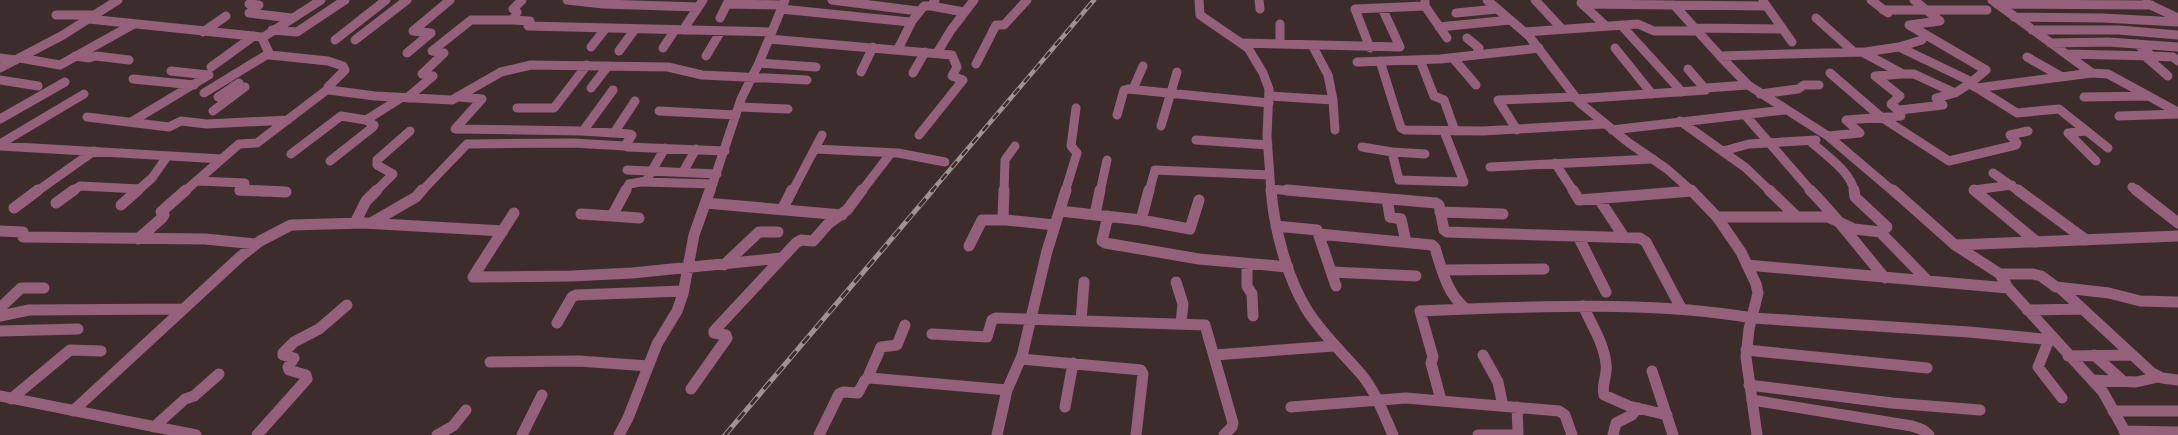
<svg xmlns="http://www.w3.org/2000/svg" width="2178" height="435" font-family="'DM Sans',sans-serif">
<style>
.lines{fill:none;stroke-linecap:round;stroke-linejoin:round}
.minor-far1{stroke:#95607a;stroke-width:9}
.minor{stroke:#95607a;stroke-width:11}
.tertiary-far1{stroke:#95607a;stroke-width:9}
.tertiary{stroke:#95607a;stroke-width:11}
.rail-far1-casing{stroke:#9f9291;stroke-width:4.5}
.rail-casing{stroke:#9f9291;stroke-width:5}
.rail-far1{stroke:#3c2c2b;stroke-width:2.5;stroke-dasharray:8;stroke-linecap:butt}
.rail{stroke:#3c2c2b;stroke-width:3;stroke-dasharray:10;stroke-linecap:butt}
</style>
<rect width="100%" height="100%" fill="#3c2c2b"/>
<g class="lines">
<path class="minor-far1" d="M321,0L262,38L270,55L328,61L343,66L345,70L328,87L329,90L375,96L452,100L501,72L531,65L668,67L702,75L807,80
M522,0L513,9L517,12L513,20L530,21L528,26L772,32
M567,0L603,4L698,7
M832,0L918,11
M1199,0L1200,15L1248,48L1263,73L1269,89L1267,136L1271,192
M1259,0L1260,9
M1535,0L1562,29
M1871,0L1888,13
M1914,0L1940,21L1909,25L1986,70L1969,84
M1425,1V6L1447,38
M1763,1L1792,42
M1581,3L1606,26
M2146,3L2178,18
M249,4L259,5L249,13L291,18
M727,4L783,5
M1582,4L1766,6
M1997,4L2151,5
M1674,5L1720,56
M931,6L964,12
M781,9L910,22
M1883,10H1987
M1456,13L1497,9
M56,15H93
M2014,17L2103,18L2178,22
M720,18L729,0
M1816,18L1854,52
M89,19L262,37
M1280,24V43
M1621,25L1682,92
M1439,27L1510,20
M1694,28L1783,29
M272,30L297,32L345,0
M683,30L703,0
M2032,30H2119L2178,35
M203,32L226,16
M1525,32L1638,24L1654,31H1696
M1467,38L1479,48L1476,55
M769,39L952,55L957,67L952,76L963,80L919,135
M335,40L386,0
M355,40L407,0
M1243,43L1400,47L1382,8
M2050,43L2108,42L2178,47
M2137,44L2152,56L2173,57L2178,61
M1312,45L1328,75L1333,100L1335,130
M591,47L606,28
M1899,47L1972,82
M663,48L675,30
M1370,48L1355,9L1425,6
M1615,48L1652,94
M898,49L912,21L924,6H931L935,0
M619,51L635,29
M1865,52L1899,47L1922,40
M407,53L431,33L413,31L450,0
M937,53L951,30L974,0
M2067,54L2152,56
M75,56L89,58L96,56L129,60
M706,56L721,31
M2145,56L2168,76
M2027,57L2062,77
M0,58L16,60
M20,58L60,65L132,25
M1453,58L1476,85
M1420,60L1434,96L1444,100L1455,131
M1380,61L1401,128L1405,130L1483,131L1604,124
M1357,62L1440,59L1539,48
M759,63L816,67
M976,64L996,25H1004L1027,0
M211,67L254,36
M0,68L63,35L118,0
M171,71L209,75
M861,72L873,47
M913,73L925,52
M1830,73L1881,117L1949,161L2016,145L2017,143L2010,135L2028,131
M2092,73L2108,74L2178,112
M133,79L194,85
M0,80L38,86
M591,88L608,66
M1706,88L1748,85
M1977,88L2017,113L2059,109L2108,148
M1133,89L1143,66
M204,93L268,54
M1760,94L1798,89L1804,85H1819
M1269,96L1333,100
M218,97L239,83
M459,97L482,99L455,129L581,131L630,134L632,135L625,146L627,147L725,151
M2084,97L2148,96
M407,98L433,76L422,74L444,53L432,51L471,20H513
M1576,99L1706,90L1688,69
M739,107L788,109
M517,108H554L587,65
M213,111L245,87L234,86
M659,111L736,115
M1899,111L1891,104L1900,96L1875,76L1902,74
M1117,115L1124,90L1128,89L1269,103
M1745,115L1812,192
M2119,116L2178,114
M87,117L169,127L181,121L207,124L288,120
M0,119L65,82
M1680,121L1746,168L1771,192
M131,122L209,75
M1161,126L1177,72
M1517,130L1498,100L1575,97
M1612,130L1785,110
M583,131L613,90
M2086,131L2068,133L2096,161
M614,133L635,101
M1828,136L1860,133L1846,120L1901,116L1900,110L1943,105L1936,98L1955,93
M1196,140L1268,145
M1810,141C1823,153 1853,173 1854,192
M0,144L84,94
M0,146L222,159
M1362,147L1392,152L1399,180L1464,182L1444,131
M815,149L898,153L945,162
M1723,151L1749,144L1816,140
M1392,152L1425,154
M291,154L341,116L366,120
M330,161L373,127L374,125L366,120L401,98
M1555,163L1574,192
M1490,167L1653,159
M627,170L717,174
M683,172L696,149
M1993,173L2020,192
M198,181L245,183L239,191L266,192
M643,182L713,184
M2132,187L2138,192
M1271,189L1301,192
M36,192L94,151
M72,192L80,186L140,189
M136,192L152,178L166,158
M184,192L239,144L257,143L328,89
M375,192L393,174L377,165V160L410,131
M421,192L467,144L573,143L625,146
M625,192L629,184L646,181L665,148
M710,192L741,99L759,63L785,0
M792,192L822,135
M861,192L891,153
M1004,192L1005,160L1015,146
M1065,192L1077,153L1071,146L1076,108
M1100,192L1107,160
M1149,192L1155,170L1270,175
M1685,192L1692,191
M1894,192L1828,136L1748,85L1720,56L1862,52L1903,74H1914L1955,93L1969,84L1977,88L2092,73L1992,0
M1976,192L1974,190L2012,185"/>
<path class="minor" d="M240,190L286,192
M1004,190L1003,218L1006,220L1055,225
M1271,190C1274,228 1287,278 1307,310C1322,334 1343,353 1361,374C1376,392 1384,415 1393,435
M1287,190L1436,203L1439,205L1444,230L1447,232L1640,238L1646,242L1681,308
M1573,190L1579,200L1692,191
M1769,190L1797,217
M1810,190C1838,218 1860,249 1885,278
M1854,190L1855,197L1887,227L1881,232L1882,234L1928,281
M1893,190L1955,245L2000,274L2008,288L2103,392L2127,435
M1974,190L2037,242
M2018,190L2086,240
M2136,190L2178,223
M1387,199L1390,217L1401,219L1406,242
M1599,199L1624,237
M56,203L74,190
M706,203L842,215
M121,205L138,190
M14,208L38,190
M783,208L792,190
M1060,211L1141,220L1190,229L1199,200
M1440,212L1503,214
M514,213L473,277L572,276L632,273L781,258
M581,214L612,216L626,190
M1095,215L1100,190
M612,216L639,218
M1108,216L1102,241L1105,243L1199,259L1288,267
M1717,217H1828L1854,229L1881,232
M1141,220L1149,190
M355,223L366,201L377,190
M371,223L416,197L422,190
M1276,226L1317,230L1336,286
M0,231L23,232V237L205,239L256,244
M1319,234L1432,245L1435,248C1442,270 1447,294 1466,309C1562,306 1658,302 1753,318L1969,332L2054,340
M1579,238L1606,292
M138,239L162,218L164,215L161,212L186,190
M1956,245L2178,236
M969,246L982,220H1004
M1247,264V286L1252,294L1253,316
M724,265L759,232H778
M1747,265L2008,288
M1443,270L1544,269
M1332,272L1416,276
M2000,274H2033L2041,276L2056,287L2109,293L2140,301L2178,302
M1176,282L1183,304L1181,323
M2061,289L2152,373L2162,378L2178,380
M1583,306C1592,325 1604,344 1606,364C1608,375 1601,384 1604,395L1629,406L1667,415
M0,308L21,288H44
M2027,310L2082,309
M0,316L29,310L183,309
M1081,321L1084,282
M557,323L572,297L576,295L683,291
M0,331L78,329
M932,334L987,337L992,320L996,318L1205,325L1233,423L1232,427L1224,435
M2049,340L2038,367L2062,398
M1746,350L1927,368
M1215,355L1334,346
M1483,355L1498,382L1503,406
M2094,355L2122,380
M2068,356L2132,355
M1021,359L1141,370L1143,374L1136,435
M490,362L579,361L648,366
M1652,371L1673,435
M867,379L881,347L897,345L905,325
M2092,380L2136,382L2158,377
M1749,385L1892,403L1980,410
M691,389L727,338L726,335L714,333V331L796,243L801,240L813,241L828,224L847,210L862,190
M11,399L70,350L101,351
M1441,400L1431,363L1433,357L1420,311L1466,309
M1752,400L1912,426L1923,430L1929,435
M1065,407L1073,363
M1291,407L1406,398L1559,411L1565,415L1572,435
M73,411L241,256L260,241L291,225L364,223L503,231
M2113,411H2178
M154,427L185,399L194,396L219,374
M2124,431L2178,432
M257,435L307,379L306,375L289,370L288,367L294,358L283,355V353L294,342L319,329L347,305
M437,435L453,426L466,410
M522,435L542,395
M619,435L628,418L657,344L677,311L683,294L694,235L710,190
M819,435L839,394L843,392L858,393L865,380L870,378L1007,390
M997,435L1007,390L1022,356L1047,251L1066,190
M1478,435H1513
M1515,435L1518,433L1517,407
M1613,435L1616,423L1632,415L1638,408"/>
<path class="tertiary-far1" d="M1487,0L1529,36L1580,103L1629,143L1667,169L1693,192"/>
<path class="tertiary" d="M1691,190L1717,217L1741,252L1756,284L1758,293L1749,329L1746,357L1757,435
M0,396L196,435"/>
<defs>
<path id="rail-far1" d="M931,192L1094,0"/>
<path id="rail" d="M725,435L933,190"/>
</defs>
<use href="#rail-far1" class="rail-far1-casing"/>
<use href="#rail" class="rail-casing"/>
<use href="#rail-far1" class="rail-far1"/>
<use href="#rail" class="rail"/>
</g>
</svg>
